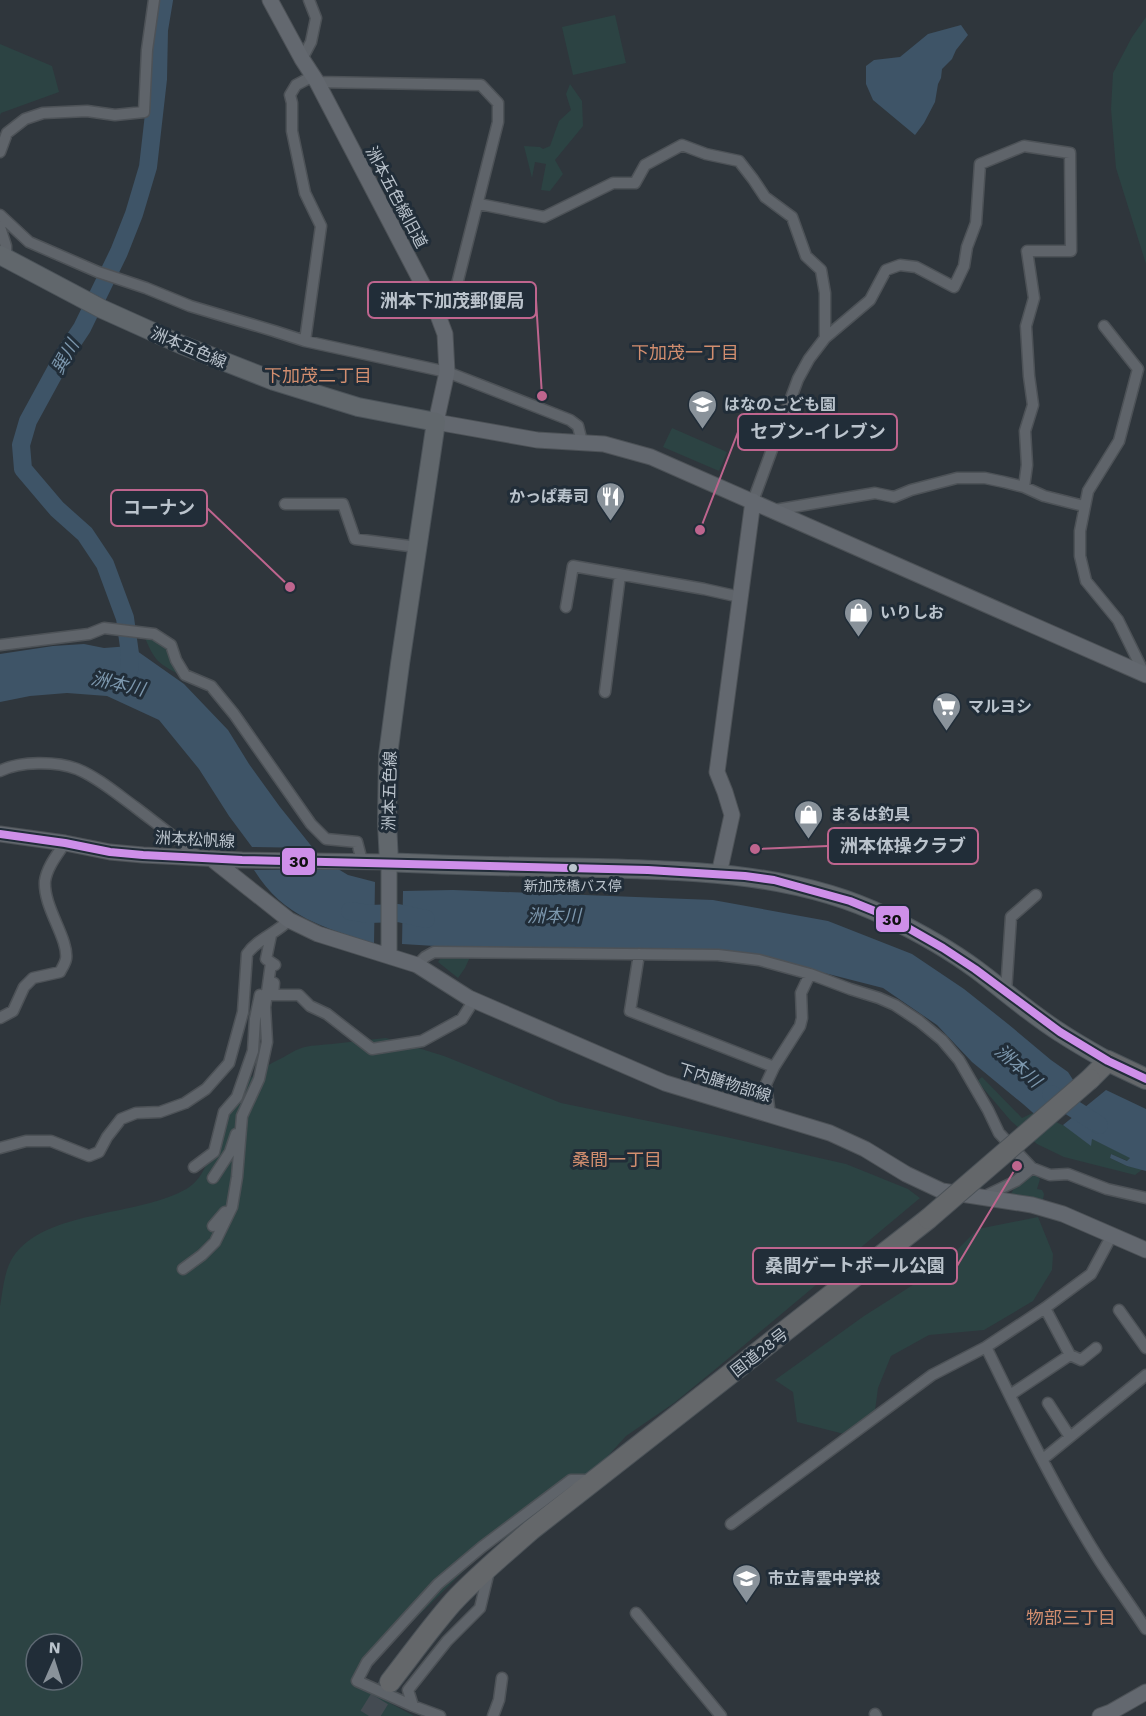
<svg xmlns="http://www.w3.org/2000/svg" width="1146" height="1716" font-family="'Work Sans','Noto Sans JP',sans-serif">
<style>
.green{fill:#2c4343;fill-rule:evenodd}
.water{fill:#3e5467}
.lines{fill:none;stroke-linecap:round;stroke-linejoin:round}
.river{stroke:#3e5467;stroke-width:18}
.highway-tunnel{stroke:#444b52;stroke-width:20;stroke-dasharray:20 10;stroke-linecap:butt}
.street-casing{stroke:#4d5257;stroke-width:13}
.secondary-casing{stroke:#4d5257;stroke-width:17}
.primary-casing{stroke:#4c5359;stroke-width:20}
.highway-casing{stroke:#4b5258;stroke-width:22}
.street{stroke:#5f646a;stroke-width:10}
.secondary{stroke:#63686f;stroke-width:15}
.primary{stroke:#61676c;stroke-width:18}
.highway{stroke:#64676a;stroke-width:20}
.highway-bridge-casing{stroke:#4b5258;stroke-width:22;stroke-linecap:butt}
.highway-bridge{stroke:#64676a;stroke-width:20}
.bus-1-casing{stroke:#212d38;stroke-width:12}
.bus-1{stroke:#ce8fe9;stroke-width:8}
.bus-dot{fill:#bac3cc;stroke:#212d38;stroke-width:2}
.labels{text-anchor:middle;stroke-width:6;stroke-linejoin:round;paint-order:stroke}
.bus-label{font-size:14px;fill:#bac3cc;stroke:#212d38}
.street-label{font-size:16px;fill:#bac3cc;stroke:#212d38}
.poi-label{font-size:16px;font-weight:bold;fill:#bac3cc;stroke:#212d38;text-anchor:start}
.neighbourhood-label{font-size:18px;fill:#d28e6f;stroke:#212d38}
.water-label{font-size:18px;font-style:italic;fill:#7c97ad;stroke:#212d38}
.leader{fill:none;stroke:#be658e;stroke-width:2}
.callout-dot{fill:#be658e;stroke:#212d38;stroke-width:2}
.callout{fill:#212d38;stroke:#be658e;stroke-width:2}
.callout-label{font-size:18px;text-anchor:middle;font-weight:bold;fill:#bac3cc}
.line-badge{stroke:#212d38;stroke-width:2}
.pale-badge-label{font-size:16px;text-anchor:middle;font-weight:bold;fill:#111}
</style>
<rect width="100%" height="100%" fill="#2f363c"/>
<path class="green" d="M615,15L626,63L573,75L562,27Z
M1146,17V264L1116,168L1111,109L1113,73L1132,37Z
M0,44L52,66L59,92L1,113L0,115Z
M570,84L582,101L583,126L555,160L563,174L550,191L541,190L546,164L535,162L532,178L524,146L540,147L543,149L550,146L559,121L571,110L566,94Z
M672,428L727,452L719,471L663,447Z
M145,638H150L167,647L171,661L178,674C157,662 155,661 145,638Z
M448,957H470L465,968L458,978L438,962L440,959Z
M386,1038L444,1056L561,1103L726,1137L846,1164L908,1189L920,1198L718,1367L674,1403L626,1436L607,1457L595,1474L569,1497L484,1551L351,1682L414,1716H0V1306C3,1290 4,1271 13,1257C45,1209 140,1217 188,1188C205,1177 210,1155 216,1137C230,1097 241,1078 280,1059C288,1055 296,1049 305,1047C313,1045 323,1045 332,1044C350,1042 368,1040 386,1038ZM36,1644H72V1680H36Z
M982,1077L1022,1118L1035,1112L1130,1157L1128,1161L1111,1154L1110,1158L1127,1166L1143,1169L1135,1175L1064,1157L1037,1144L1011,1121L977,1081Z
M1031,1171L1040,1179L1037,1189L1042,1190L1044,1194L1042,1204L1019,1199L1011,1194L1015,1186Z
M1038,1217L1053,1254L1052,1270L1033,1301L984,1330L929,1335L891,1356L878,1388L874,1418L848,1435L797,1422L793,1392L775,1380L864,1316L938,1269L978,1229Z"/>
<path class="water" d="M961,25L968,35L956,50L952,59L942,69L941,78L938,84L935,102L924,123L915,135L873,100L866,84V66L874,60L900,57L928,34Z
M84,644L104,648L130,646L184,684L228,730L249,764L280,807L313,848L252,847L229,816L199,769L159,720L107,696L67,693L30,696L0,702V654L53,646Z
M338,869L348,875L375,882L374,944C324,927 284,918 254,870Z
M453,890L713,900L828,921L912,954L964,989L1008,1024L1051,1060L1068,1072L1077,1086L1040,1119L1023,1104L972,1062L937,1025L883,988L750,954L518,951L402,944L403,891Z
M1106,1090L1146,1109V1171L1127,1166L1110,1158L1111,1154L1127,1161L1130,1158L1092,1139L1091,1146L1063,1125Z"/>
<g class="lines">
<path class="river" d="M129,671L130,654L125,618L105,564L85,534L57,509L23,469L21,445L28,421L64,355L82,328L119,252L134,214L148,167L158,79L159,30L164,0
M350,911L369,914L398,913L426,919
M1051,1094L1099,1125"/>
<path class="highway-tunnel" d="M369,1716L390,1682"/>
<defs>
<path id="street" d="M302,59L311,42L316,18L309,0
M317,82L481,85L498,103V122L452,304L436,310
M0,152L7,133L25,119L43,113L87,111L115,115L144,112L147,50L154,0
M479,204L544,217L613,183H635L645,165L682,145L706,154L739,161L753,179L765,197L792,217L806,256L821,270L825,293V338
M0,215L29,242L98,272L146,288L190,306L274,331L305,341L447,372L570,420L578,426L582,442
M0,227L6,246V257
M1104,326L1138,369L1119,441L1088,491L1080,531V556L1086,581L1118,620L1145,675
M305,341L321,226L305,193L292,131V103L290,95L296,85L313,76
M753,501L798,379L809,359L825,338L870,300L886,270L900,265L916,267L954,287L964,266L967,247L976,223L980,164L1024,146L1070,153L1071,251H1027L1034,298L1026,326L1029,376L1033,405L1025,431L1027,465L1024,487
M285,504H343L355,539L417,547
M775,510L875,493L894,497L911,490L957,478H985L1004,482L1024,487L1044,496L1084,506
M566,607L573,566L704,589L740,597
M0,645L89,634L104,628L154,634L171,645L176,660L185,675L211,686L234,714L311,824L326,839L357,842L362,861
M605,692L620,575
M0,771C20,761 56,761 77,769C97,777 117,794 135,807C157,824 179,840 200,858
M271,935L266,959L275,965
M639,954L630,1011L774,1067
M417,965L425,957L434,952L718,955L759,960L810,974L850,989L879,998L895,1005L919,1021L942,1040L959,1060L988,1110L999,1133L1032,1168L1050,1175L1068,1174L1107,1189L1146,1198
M274,983L273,995H299L310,1006L327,1014L372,1049L422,1041L462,1019L474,1000
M1006,992L1011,917L1036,895
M0,1018L13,1011L24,987L33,978L60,972C62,968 65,964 66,959C69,939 43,907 45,881C47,867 57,855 65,843
M770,1115L766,1084L774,1067L800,1026L802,1018L801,993L810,974
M0,1148L26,1141H51L89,1156L99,1152L107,1137L121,1119L136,1113L160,1112L185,1103L206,1089L229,1063L243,1012L247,954C257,939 277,933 289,920
M194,1167L214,1152L224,1112L237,1097L253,1051L255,1019L260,995
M213,1178L230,1152L236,1134
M983,1197L1016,1181L1032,1168
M213,1226L225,1212
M183,1269L202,1255L215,1242L232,1207L237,1177L242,1116L259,1079L267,1042L265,1007L271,963
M1045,1308L1070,1355
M1119,1310L1146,1348
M986,1347C1021,1419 1057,1493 1100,1561C1115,1584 1131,1606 1146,1629
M1010,1395L1070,1355L1081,1360L1096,1348
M1048,1403L1070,1437
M1043,1459L1146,1375
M731,1524L932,1375L986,1347L1045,1308L1091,1274L1112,1235
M636,1613L721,1716
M413,1706L408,1690L447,1641L480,1608L489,1571
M875,1714L876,1716
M440,1716L413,1706L357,1681L367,1662L438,1584L482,1547L571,1480H592
M493,1716L499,1700L502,1678"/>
<path id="secondary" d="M270,0L302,59L317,82L436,310L445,334L447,372L436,422L537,440L604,444L651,457L1146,675
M0,834L65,843L110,852L143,855L242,860L389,862V956
M212,859L289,920L318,934L417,965L469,998L665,1083L830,1133L865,1149L906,1174L942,1191L1032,1205L1063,1214L1146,1250
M719,874L732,815L725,792L717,772L753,501
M1100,1716L1111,1712L1146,1692"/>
<path id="primary" d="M0,255L102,309L182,345L274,381L358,407L436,422L400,664L388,755L387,823L389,862C458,866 528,867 598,868C696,871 798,873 887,917C918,932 950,950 977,970C1005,991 1032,1015 1061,1033C1076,1043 1092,1052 1108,1061"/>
<path id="highway" d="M1090,1079L1108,1061L1146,1079
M390,1682C411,1655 431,1627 453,1602C477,1576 505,1553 531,1530L928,1219"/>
</defs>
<use href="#street" class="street-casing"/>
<use href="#secondary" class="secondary-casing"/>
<use href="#primary" class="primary-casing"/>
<use href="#highway" class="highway-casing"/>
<use href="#street" class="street"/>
<use href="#secondary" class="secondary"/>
<use href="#primary" class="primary"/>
<use href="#highway" class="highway"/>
<defs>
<path id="highway-bridge" d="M928,1219L1090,1079"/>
</defs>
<use href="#highway-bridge" class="highway-bridge-casing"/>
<use href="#highway-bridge" class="highway-bridge"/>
<defs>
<path id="bus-1" d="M0,834L65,843L110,852L143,855L242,860L648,870L745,876L774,880L850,901L887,916L943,948L975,969L1060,1032L1108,1061L1146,1079"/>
</defs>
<use href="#bus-1" class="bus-1-casing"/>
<use href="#bus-1" class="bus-1"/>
</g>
<defs>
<symbol id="school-pin" viewBox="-11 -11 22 30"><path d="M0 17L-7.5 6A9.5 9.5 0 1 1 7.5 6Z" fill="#89929a" stroke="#212d38"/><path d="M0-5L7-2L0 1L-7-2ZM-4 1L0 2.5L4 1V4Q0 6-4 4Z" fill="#fff"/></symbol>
<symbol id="restaurant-pin" viewBox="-11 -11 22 30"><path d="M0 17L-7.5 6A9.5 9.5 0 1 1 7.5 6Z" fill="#89929a" stroke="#212d38"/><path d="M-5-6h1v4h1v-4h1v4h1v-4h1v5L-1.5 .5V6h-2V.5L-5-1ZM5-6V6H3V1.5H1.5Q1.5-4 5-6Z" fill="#fff"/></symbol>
<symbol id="shop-pin" viewBox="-11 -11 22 30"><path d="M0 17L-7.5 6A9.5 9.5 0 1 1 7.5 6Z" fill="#89929a" stroke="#212d38"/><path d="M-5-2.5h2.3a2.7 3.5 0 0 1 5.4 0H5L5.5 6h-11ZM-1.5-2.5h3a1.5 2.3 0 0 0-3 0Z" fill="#fff"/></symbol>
<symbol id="supermarket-pin" viewBox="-11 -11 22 30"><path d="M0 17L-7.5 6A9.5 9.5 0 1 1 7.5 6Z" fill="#89929a" stroke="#212d38"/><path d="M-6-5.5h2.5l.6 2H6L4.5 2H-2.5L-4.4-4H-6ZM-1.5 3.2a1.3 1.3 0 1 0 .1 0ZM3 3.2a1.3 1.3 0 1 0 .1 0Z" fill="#fff"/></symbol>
</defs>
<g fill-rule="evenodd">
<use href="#school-pin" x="686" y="388" width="33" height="45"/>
<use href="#restaurant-pin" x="594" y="480" width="33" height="45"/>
<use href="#shop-pin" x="842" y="596" width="33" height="45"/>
<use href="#supermarket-pin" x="930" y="690" width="33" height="45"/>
<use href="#shop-pin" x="792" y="798" width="33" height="45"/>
<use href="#school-pin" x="730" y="1562" width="33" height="45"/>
</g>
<circle class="bus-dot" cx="573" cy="868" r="5"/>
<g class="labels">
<g class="bus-label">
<text x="573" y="891">新加茂橋バス停</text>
</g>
<g class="street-label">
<text transform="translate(397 197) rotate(62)" y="6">洲本五色線旧道</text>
<text transform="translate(189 347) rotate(23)" y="6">洲本五色線</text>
<text transform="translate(389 791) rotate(-89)" y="6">洲本五色線</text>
<text transform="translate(195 839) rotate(3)" y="6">洲本松帆線</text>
<text transform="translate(725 1082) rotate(17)" y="6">下内膳物部線</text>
<text transform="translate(759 1352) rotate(-38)" y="6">国道28号</text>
</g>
<g class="poi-label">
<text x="724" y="410">はなのこども園</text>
<text x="589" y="502" text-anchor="end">かっぱ寿司</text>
<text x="880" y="618">いりしお</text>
<text x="968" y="712">マルヨシ</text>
<text x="830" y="820">まるは釣具</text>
<text x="768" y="1584">市立青雲中学校</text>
</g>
<g class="neighbourhood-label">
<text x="685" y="359">下加茂一丁目</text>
<text x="318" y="382">下加茂二丁目</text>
<text x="617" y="1166">桑間一丁目</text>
<text x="1071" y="1624">物部三丁目</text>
</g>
<g class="water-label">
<text transform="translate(65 357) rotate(-60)" y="6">巽川</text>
<text transform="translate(118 684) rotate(13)" y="6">洲本川</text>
<text x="554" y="922">洲本川</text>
<text transform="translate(1018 1066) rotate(41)" y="6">洲本川</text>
</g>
</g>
<path class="leader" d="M542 396L536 300M700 530L738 432M290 587L207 508M755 849L828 846M1017 1166L957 1266"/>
<g class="callout-dot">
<circle cx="542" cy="396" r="6"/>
<circle cx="700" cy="530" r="6"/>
<circle cx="290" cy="587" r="6"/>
<circle cx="755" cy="849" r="6"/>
<circle cx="1017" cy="1166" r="6"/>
</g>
<g class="callout">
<rect x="368" y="282" width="168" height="36" rx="6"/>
<rect x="738" y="414" width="159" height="36" rx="6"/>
<rect x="111" y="490" width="96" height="36" rx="6"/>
<rect x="828" y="828" width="150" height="36" rx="6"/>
<rect x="753" y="1248" width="204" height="36" rx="6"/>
</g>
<g class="callout-label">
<text x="452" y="307">洲本下加茂郵便局</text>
<text x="818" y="438">セブン-イレブン</text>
<text x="159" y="514">コーナン</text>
<text x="903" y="852">洲本体操クラブ</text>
<text x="855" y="1272">桑間ゲートボール公園</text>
</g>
<g class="line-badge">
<rect x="281" y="847" width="35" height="29" rx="6" fill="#ce8fe9"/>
<rect x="875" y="905" width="35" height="28" rx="6" fill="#ce8fe9"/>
</g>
<g class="pale-badge-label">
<text x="299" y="867">30</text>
<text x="892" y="925">30</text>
</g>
<g transform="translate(54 1662) rotate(3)"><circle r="28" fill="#212d38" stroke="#5e6973" stroke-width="1.5"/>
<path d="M0-4.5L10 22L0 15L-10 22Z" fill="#89929a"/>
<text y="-9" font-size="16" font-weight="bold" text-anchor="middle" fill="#bac3cc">N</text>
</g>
</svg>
